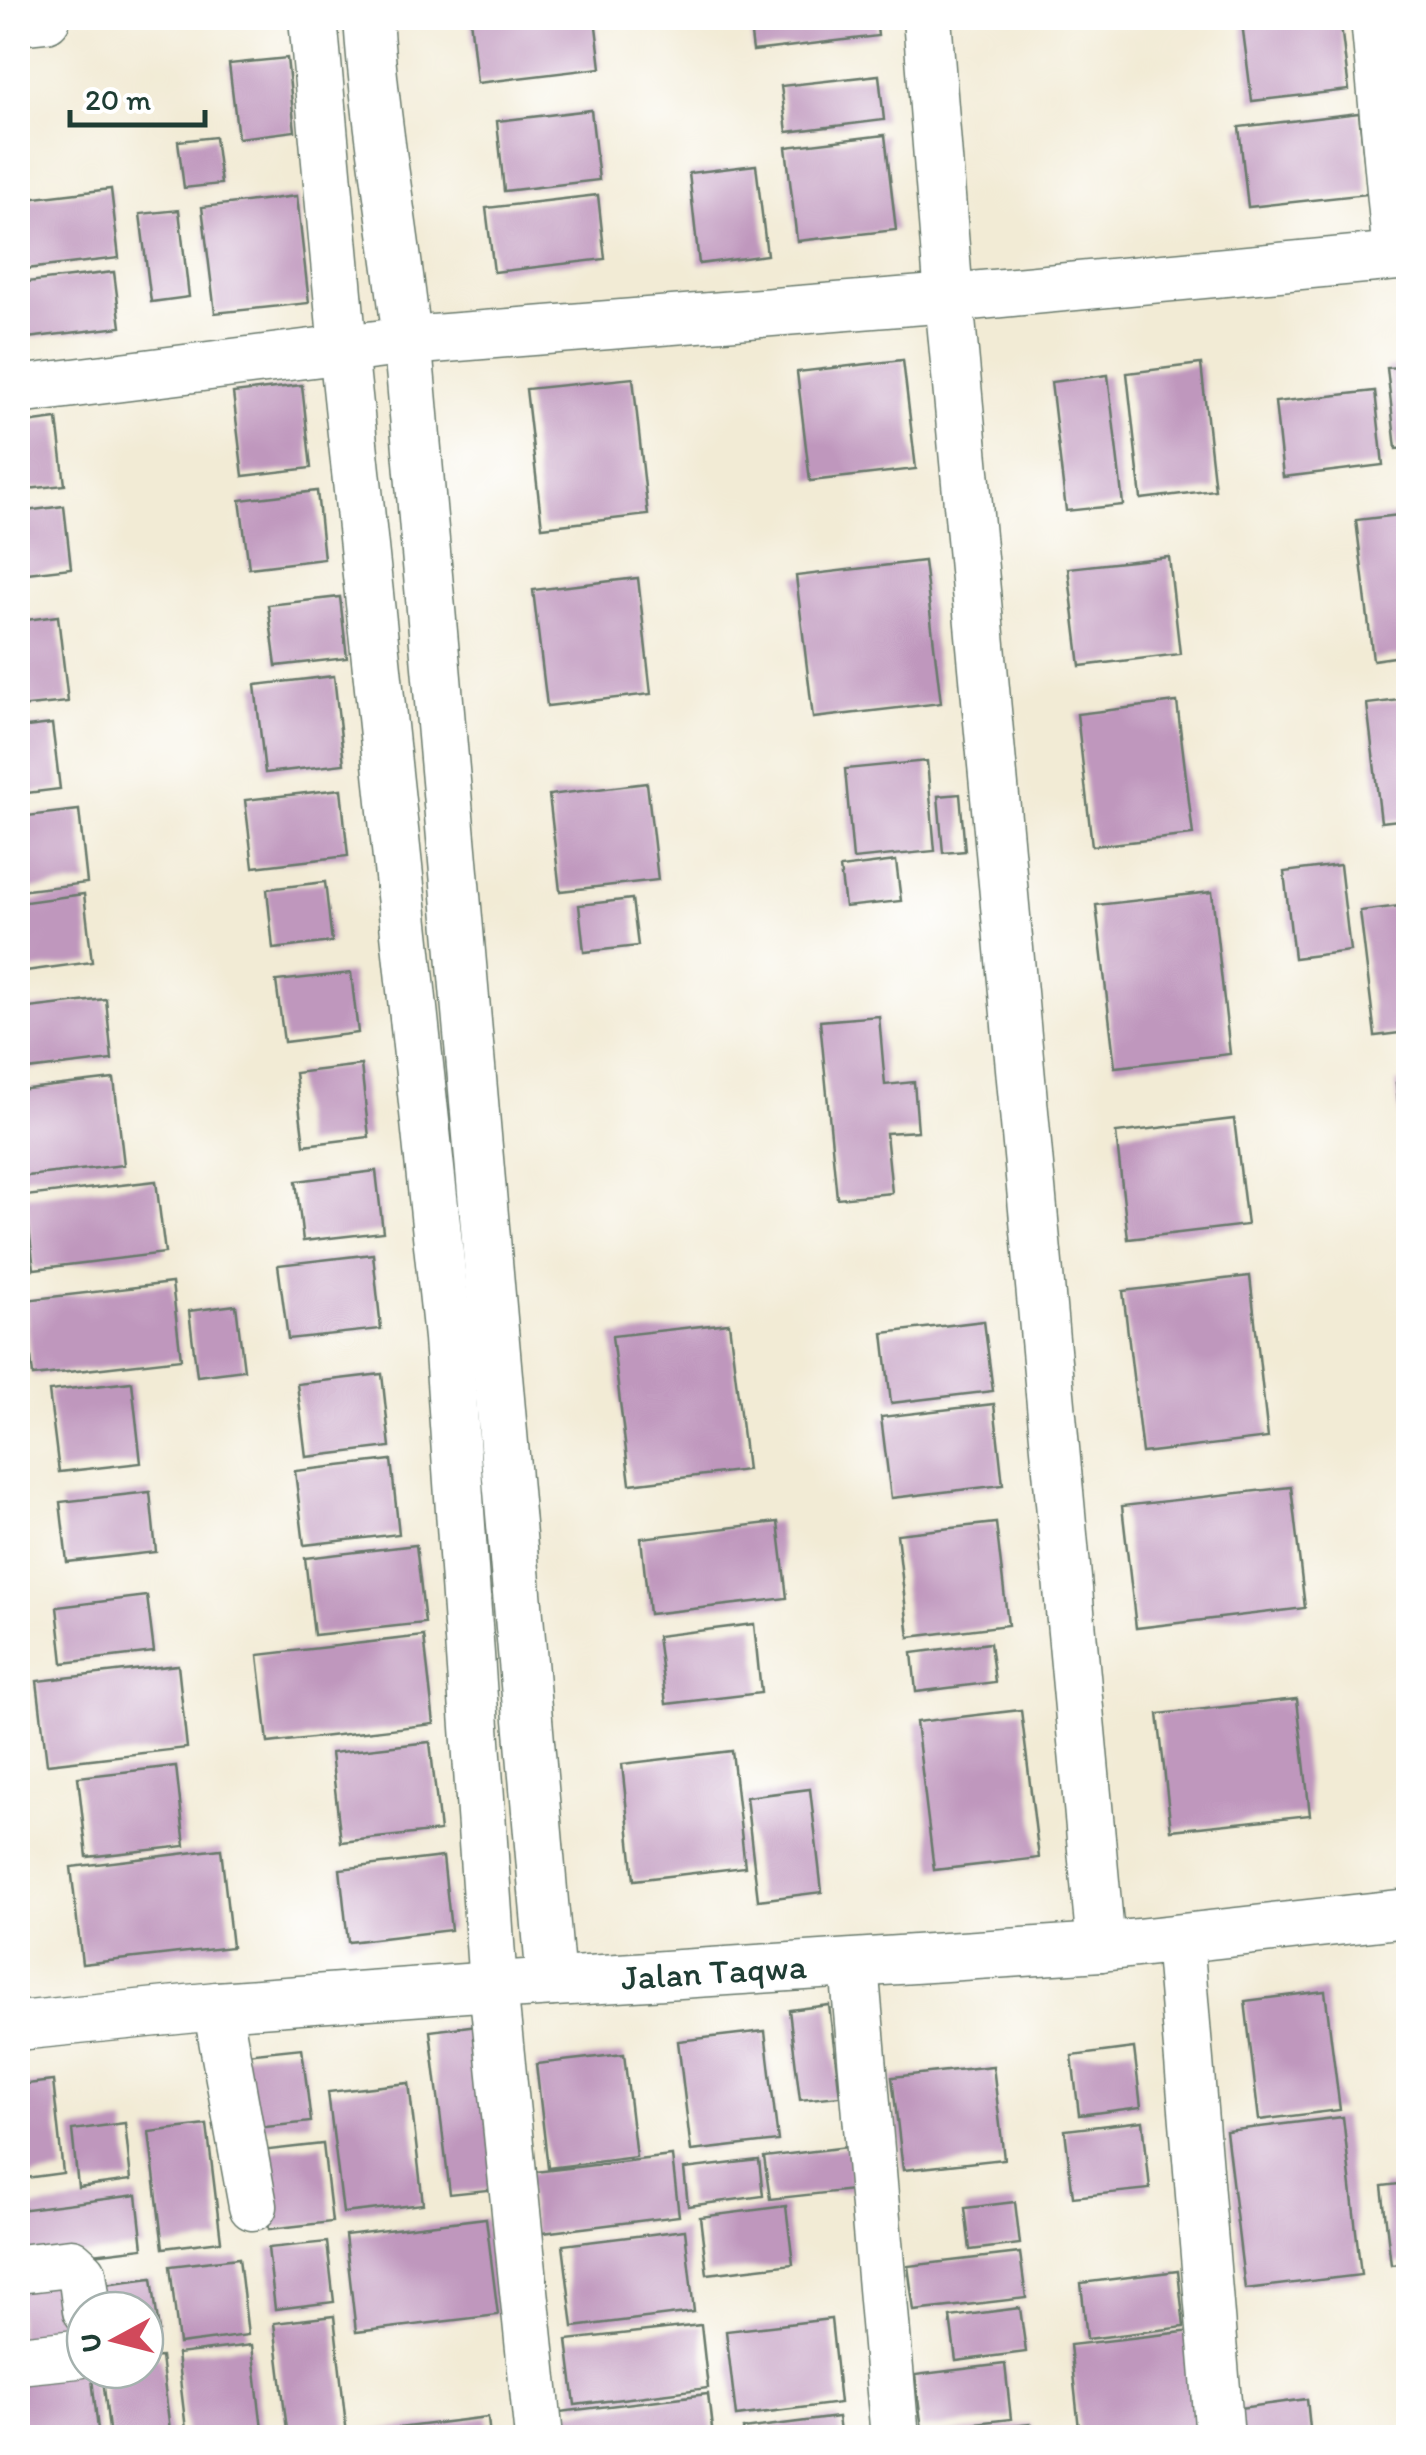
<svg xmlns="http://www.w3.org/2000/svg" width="1426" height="2455" font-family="Itim,sans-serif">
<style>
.building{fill:#bf97bd}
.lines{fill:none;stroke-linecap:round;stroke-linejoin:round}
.minor-casing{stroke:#697a6c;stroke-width:51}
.minor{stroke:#fff;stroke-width:48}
.labels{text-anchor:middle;stroke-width:8;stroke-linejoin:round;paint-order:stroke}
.street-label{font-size:35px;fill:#1f3d34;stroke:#fff}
</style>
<rect width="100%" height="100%" fill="#fff"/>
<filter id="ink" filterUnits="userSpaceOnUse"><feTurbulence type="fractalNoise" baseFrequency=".01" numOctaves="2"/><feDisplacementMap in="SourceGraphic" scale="20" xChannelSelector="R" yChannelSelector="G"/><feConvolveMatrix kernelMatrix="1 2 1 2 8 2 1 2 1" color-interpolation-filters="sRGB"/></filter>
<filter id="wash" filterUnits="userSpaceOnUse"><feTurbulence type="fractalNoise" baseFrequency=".0048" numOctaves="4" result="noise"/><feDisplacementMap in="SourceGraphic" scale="40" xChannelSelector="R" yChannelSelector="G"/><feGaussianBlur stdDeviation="2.25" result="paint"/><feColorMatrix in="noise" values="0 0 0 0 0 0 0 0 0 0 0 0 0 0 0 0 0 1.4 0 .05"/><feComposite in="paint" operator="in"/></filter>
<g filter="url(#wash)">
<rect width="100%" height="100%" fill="#f2ebd5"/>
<g id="blocks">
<path class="building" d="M470,18H595L601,68L477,83Z
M749,18H876L878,36L753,51Z
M1292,18H1340L1349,90L1252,101L1242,23Z
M287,58L295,131L238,138L229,64Z
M879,75L884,120L787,132L781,86Z
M591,110L599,180L504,191L497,121Z
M1359,113L1368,194L1248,207L1239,127Z
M885,135L896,230L797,241L786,147Z
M215,137L221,184L184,188L178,141Z
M756,165L767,255L699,264L689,173Z
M111,189L119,258L18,270V200Z
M598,195L605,259L494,272L486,208Z
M297,196L309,303L215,313L202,207Z
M179,210L189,297L151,302L140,214Z
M114,272L121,327L18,339V283Z
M903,360L916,469L810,481L797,372Z
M1201,364L1215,490L1141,499L1127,373Z
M1408,366V448L1396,449L1387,368Z
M1108,375L1123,505L1066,511L1051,382Z
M633,378L648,515L542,527L526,389Z
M302,385L311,468L243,476L233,393Z
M1375,391L1383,465L1283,477L1275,402Z
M57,419L65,485L18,490V424Z
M317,491L324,559L249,568L240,500Z
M64,506L71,568L18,574V512Z
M1408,514V655L1373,660L1356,520Z
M1169,557L1180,654L1080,666L1068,568Z
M924,561L941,703L813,718L796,576Z
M638,578L651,694L547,706L533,590Z
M340,597L347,658L276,666L268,605Z
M58,616L68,702L18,707V621Z
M334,676L344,764L265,773L255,685Z
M1408,699V819L1381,822L1367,704Z
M1177,702L1193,835L1092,846L1077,714Z
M52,724L60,789L18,794V728Z
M927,761L935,851L853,859L845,769Z
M647,783L658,880L560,891L549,795Z
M341,789L348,856L253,867L245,800Z
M960,794L965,851L943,853L938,796Z
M79,810L87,883L18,891V817Z
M896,861L901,901L845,907L840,868Z
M1340,865L1350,951L1294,958L1284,872Z
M325,882L332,942L273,949L267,889Z
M1212,892L1230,1054L1115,1067L1096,905Z
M84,894L92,962L18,972V903Z
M632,899L638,946L584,952L579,905Z
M1408,905V1032L1375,1036L1360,911Z
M351,973L358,1033L284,1042L276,981Z
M106,999L112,1060L27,1070L20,1009Z
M879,1016L885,1085L914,1082L918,1131L886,1133L892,1193L837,1198L820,1021Z
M361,1065L369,1137L304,1145L295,1073Z
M114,1079L124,1165L18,1177V1090Z
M1408,1082V1173H1406L1396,1083Z
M1234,1119L1247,1225L1128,1239L1116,1133Z
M376,1171L383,1232L303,1241L296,1181Z
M156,1181L165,1253L34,1269L25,1196Z
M373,1254L381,1329L288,1339L278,1265Z
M1250,1276L1268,1438L1142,1453L1123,1291Z
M172,1283L181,1359L33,1376L25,1300Z
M236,1305L244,1370L197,1376L189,1311Z
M984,1321L993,1391L891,1403L883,1333Z
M729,1323L747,1470L630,1484L612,1336Z
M382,1374L390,1447L306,1457L297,1384Z
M132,1382L141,1463L59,1472L49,1391Z
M994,1404L1003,1485L891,1498L881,1417Z
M391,1460L399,1534L304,1545L295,1471Z
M1291,1487L1305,1608L1136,1628L1122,1506Z
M150,1492L156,1552L67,1562L60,1502Z
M778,1522L787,1598L649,1614L641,1538Z
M996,1523L1008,1625L909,1637L897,1534Z
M416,1545L425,1623L314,1635L305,1558Z
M147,1596L154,1652L63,1663L57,1607Z
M754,1624L761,1693L666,1704L657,1636Z
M424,1636L434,1724L268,1743L258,1655Z
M990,1643L995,1682L916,1692L912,1653Z
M178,1665L187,1748L47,1764L37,1681Z
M1297,1699L1310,1815L1171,1830L1158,1714Z
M1021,1710L1039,1858L934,1870L916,1722Z
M430,1742L440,1831L341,1842L331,1753Z
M732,1751L745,1867L634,1880L622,1764Z
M176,1766L185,1846L87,1857L78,1777Z
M810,1789L822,1892L758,1900L746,1797Z
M221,1849L232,1947L82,1964L71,1867Z
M443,1857L451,1930L348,1942L340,1869Z
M1325,1991L1340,2110L1259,2120L1245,2001Z
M829,2005L840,2096L800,2100L789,2010Z
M478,2025L497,2189L450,2194L430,2031Z
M765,2031L778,2141L691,2151L678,2041Z
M302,2048L311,2122L247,2129L237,2055Z
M1134,2048L1141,2107L1079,2115L1072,2056Z
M624,2054L636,2157L548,2168L536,2064Z
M993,2066L1004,2159L903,2170L892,2077Z
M53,2081L63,2173L18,2179V2085Z
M409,2083L423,2204L343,2213L328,2092Z
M1343,2117L1361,2275L1245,2289L1226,2131Z
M1143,2121L1150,2189L1073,2197L1065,2130Z
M125,2123L131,2180L78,2187L72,2130Z
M207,2125L221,2241L163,2248L149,2132Z
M323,2144L332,2222L269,2229L260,2151Z
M848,2147L853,2190L770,2199L764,2157Z
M672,2156L679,2216L534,2234L526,2173Z
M759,2160L763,2196L688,2206L684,2169Z
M1408,2183V2263L1391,2265L1382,2186Z
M137,2195L143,2248L18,2263V2210Z
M1015,2202L1020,2244L970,2250L965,2208Z
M786,2206L793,2264L707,2274L700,2217Z
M486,2218L498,2315L356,2332L345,2235Z
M685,2230L694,2312L573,2327L563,2245Z
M327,2242L334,2302L275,2309L268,2248Z
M1020,2253L1026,2298L914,2311L908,2266Z
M239,2258L248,2335L179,2344L170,2266Z
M1178,2271L1184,2327L1087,2339L1081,2283Z
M67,2277L75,2338L18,2345V2283Z
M152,2278L159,2331L145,2333V2310H92L89,2286Z
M1020,2308L1026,2352L956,2361L950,2317Z
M334,2316L347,2435L288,2438L274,2323Z
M831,2319L840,2403L736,2416L726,2331Z
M701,2325L708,2388L575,2405L567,2340Z
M1193,2331L1204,2438H1080L1070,2345Z
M252,2345L263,2438H187L177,2354Z
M161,2357L171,2438H110L102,2370H145V2358Z
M1005,2364L1011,2419L922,2429L915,2375Z
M18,2370H91L99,2438H18Z
M708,2394L713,2437L554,2438L551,2413Z
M1307,2399L1311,2438H1235L1232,2409Z
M488,2417L490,2438H374L373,2431Z
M838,2417L841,2438H745L743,2429Z
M1031,2424L1032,2438H946L945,2434Z"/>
</g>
</g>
<g filter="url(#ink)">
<use href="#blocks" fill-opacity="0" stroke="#697a6c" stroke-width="2.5"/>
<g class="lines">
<defs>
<g id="minor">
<path d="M313,18L343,349L448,1338L493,1986L539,2438"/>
<path d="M368,18C376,143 402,266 412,392C457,922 506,1452 551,1982"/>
<path d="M927,18L949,298L1101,1947"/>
<path d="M1375,18L1397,255"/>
<path d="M18,21L46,18"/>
<path d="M18,390L408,341L949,298L1408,255"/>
<path d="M1179,1939L1220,2438"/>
<path d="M854,1965L895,2438"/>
<path d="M217,2006L253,2206"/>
<path id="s1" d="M18,2026L217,2006L493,1986L1101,1947L1408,1913"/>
<path d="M18,2269L71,2263L82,2273L87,2310"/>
<path d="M18,2360L77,2354L85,2349"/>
</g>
</defs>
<use href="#minor" class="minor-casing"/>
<use href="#minor" class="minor"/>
</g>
</g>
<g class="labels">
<g class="street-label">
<text dy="12" stroke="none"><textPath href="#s1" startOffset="698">Jalan Taqwa</textPath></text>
</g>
</g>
<rect width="1426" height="2455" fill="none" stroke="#fff" stroke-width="60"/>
<g transform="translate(115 2340) rotate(263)"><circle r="48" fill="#ffffff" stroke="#a5b1ae" stroke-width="2.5"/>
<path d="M0-8L18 38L0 25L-18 38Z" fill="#d1495b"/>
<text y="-15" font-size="28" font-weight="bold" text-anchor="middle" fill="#1f3d34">U</text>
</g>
<path d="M70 110v15h135v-15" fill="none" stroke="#1f3d34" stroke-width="5"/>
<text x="85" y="110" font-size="30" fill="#1f3d34" stroke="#ffffff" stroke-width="8" paint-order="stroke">20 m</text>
</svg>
